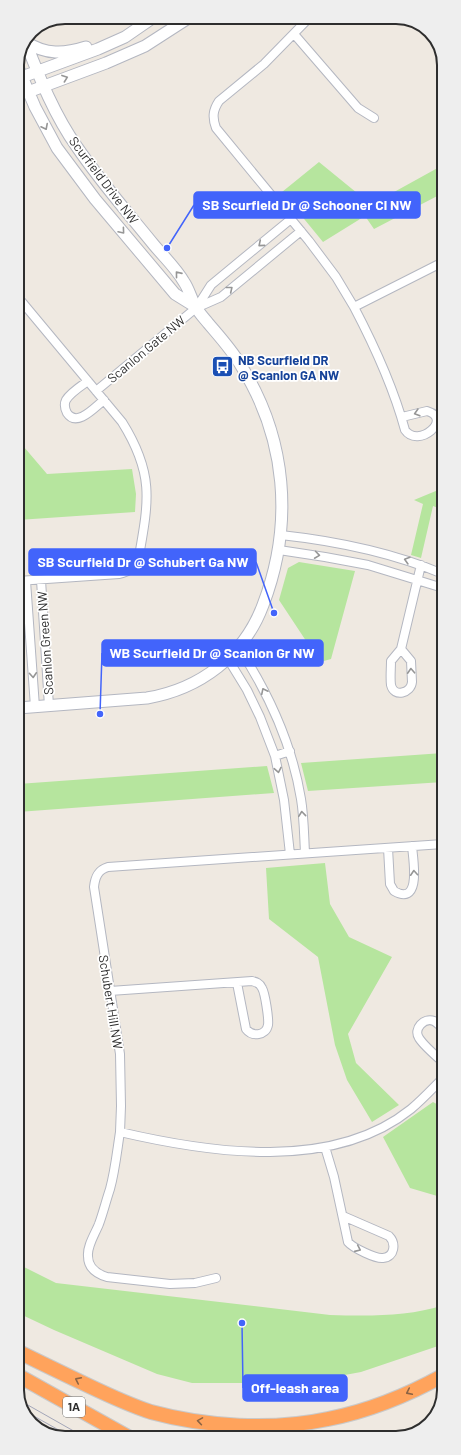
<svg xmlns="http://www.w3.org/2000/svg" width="461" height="1455" font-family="Barlow,sans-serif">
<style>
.green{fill:#b6e59e}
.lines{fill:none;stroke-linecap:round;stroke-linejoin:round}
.street-casing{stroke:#b4b7c1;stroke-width:10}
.secondary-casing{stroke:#b4b7c1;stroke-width:13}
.highway-casing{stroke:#c9c9c9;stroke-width:16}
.street{stroke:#fff;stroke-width:8}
.secondary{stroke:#fff;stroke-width:11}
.highway{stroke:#ffa35c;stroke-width:14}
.tram{stroke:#a3a6b8;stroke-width:1}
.oneway{stroke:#969696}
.oneway2{stroke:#8c6343}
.labels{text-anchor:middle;stroke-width:3.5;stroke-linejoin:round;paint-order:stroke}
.shield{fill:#fff;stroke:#6d6d6d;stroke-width:1}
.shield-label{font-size:12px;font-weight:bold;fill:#2e2e2e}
.street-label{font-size:13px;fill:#2e2e2e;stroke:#fff}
.transit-label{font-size:13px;font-weight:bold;fill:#164399;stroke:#fff;text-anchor:start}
.rim{fill:none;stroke:#2e2e2e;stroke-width:2}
.leader{fill:none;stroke:#4264fb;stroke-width:1.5}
.callout-dot{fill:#4264fb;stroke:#fff;stroke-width:1.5}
.callout{fill:#4264fb;stroke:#4264fb;stroke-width:1.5}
.callout-label{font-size:14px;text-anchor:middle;font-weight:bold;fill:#fff}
</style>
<rect width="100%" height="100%" fill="#efe9e1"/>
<path class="green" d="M17,86L25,108L17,112Z
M319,162L357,193L376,202L443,165V193L374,229L365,216L323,242L282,192Z
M18,440L47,474L132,469L136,494L135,512L18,520Z
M443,488V510L433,506L421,558L411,555L423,504L414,500Z
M299,562L355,571L331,659L320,662L279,600L288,568Z
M443,753V782L308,791L301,763Z
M267,766L274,793L18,812V784Z
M325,863L330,904L349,937L392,957L348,1034L356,1063L399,1105L372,1122L347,1080L335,1045L318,957L269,919L266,868Z
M433,1102L444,1108V1198L410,1188L383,1137Z
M18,1264L56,1283L330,1315C368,1316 407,1317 444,1305V1344L361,1372L323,1379L273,1383H192L157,1374L54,1330L18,1313Z"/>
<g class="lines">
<defs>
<path id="street" d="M310,17L264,64L219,101C213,110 212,117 216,128L309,241L336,277L354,307L443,262
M294,34L358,108L374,118
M17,296L122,422C154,473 149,500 139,556C136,567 130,572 119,574L18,581
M197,307L211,285L291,219
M354,307C375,347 393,386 405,430C418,449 454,419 427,411L402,417
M88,381C81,386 70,393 66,400C64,404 65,409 67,413C77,428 95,407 104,400
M96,391L196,308L221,297L301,231
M281,535C336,541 391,552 443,574
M279,550L325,557L368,565L443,588
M41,580L49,706
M26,581L35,707
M239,648C269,694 292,744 301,799C304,817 304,835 305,853
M401,649L411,661L412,682C411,693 394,698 391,685C390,678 391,669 391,661L401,649L421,565
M228,659L247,690L260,717L275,756L284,800L290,854
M275,756L290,751
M443,844L108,867C98,870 95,877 94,887L120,1054L121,1106L120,1132C210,1153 333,1172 411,1109C423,1099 433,1088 444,1077
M388,848L390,884L394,891C422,907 413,859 412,846
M110,991L252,981C256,982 260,983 262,988C265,993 269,1019 268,1025C266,1036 252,1037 246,1029L237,983
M444,1029C441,1027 437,1023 434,1021C424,1017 413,1029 419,1038C424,1046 436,1056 444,1063
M120,1132C117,1151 115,1171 110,1189C106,1201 103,1213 99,1224C95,1234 87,1246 88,1256C88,1268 97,1274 107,1277L170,1284L195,1283L216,1278
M325,1147L334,1177L348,1242C353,1248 376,1259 383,1258C395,1257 396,1243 389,1236L343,1216"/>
<path id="secondary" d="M26,42C46,55 64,54 86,47
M17,65L35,107L57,148L95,199L175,294L196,307
M22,77L98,49L125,37L154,17
M28,92L106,63L145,46L190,17
M18,708L147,698C200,689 244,656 263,605C294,524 287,438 240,364C231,349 219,336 208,323C204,318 199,313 196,307C191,299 189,289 184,282C176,268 164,257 154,245C128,213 100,181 77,147C55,116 40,79 26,43"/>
<path id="highway" d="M19,1352C41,1363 64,1374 87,1385C108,1395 129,1405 151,1412C206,1427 272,1431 328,1419C369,1411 408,1395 444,1375
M19,1376L130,1438"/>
</defs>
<use href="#street" class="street-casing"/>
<use href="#secondary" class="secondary-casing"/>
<use href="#highway" class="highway-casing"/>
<use href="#street" class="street"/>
<use href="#secondary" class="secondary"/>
<use href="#highway" class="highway"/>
<path class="tram" d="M19,1400L86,1438
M23,1410L73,1438"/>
</g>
<defs><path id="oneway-chevron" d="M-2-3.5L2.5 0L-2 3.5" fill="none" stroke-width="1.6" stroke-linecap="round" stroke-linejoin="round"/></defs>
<g class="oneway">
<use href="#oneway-chevron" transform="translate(65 78) rotate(-20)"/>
<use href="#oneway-chevron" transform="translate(45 127) rotate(63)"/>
<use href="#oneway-chevron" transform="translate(122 231) rotate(50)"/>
<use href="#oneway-chevron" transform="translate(261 244) rotate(140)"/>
<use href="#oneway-chevron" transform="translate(178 274) rotate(-129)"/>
<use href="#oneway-chevron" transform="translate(230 289) rotate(-39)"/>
<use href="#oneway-chevron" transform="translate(417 413) rotate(164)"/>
<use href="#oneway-chevron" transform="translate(317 555) rotate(8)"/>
<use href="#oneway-chevron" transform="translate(407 560) rotate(-164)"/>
<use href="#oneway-chevron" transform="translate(411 671) rotate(-93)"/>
<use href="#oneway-chevron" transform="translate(33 675) rotate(86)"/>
<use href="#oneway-chevron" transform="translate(264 691) rotate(-116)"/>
<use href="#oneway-chevron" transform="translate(278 770) rotate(79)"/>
<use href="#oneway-chevron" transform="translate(302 814) rotate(-96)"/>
<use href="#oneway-chevron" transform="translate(414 873) rotate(-94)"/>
<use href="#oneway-chevron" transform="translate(358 1249) rotate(24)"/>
</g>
<g class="oneway2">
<use href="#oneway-chevron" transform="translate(78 1380) rotate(-154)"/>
<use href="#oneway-chevron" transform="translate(409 1392) rotate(154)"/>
<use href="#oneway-chevron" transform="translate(200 1421) rotate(-171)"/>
</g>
<defs>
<symbol id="bus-square" viewBox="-11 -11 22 22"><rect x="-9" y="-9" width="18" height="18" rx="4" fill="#1a4fb4" stroke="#fff"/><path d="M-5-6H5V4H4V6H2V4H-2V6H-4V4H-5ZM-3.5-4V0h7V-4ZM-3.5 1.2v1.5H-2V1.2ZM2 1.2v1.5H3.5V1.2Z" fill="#fff"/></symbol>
</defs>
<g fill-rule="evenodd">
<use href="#bus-square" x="210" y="354" width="25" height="25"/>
</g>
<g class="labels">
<rect class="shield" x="63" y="1397" width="22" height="20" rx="3"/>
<g class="shield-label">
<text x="74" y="1411">1A</text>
</g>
<g class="street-label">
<text transform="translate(104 180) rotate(53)" y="5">Scurfield Drive NW</text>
<text transform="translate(146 349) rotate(-40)" y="5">Scanlon Gate NW</text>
<text transform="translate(45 643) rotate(-94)" y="5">Scanlon Green NW</text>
<text transform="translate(111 1002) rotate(81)" y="5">Schubert Hill NW</text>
</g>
<g class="transit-label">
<text x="238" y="365">NB Scurfield DR<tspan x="238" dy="15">@ Scanlon GA NW</tspan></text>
</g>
</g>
<path d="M0 0H461V1455H0ZM65 24H396A41 41 0 0 1 437 65V1390A41 41 0 0 1 396 1431H65A41 41 0 0 1 24 1390V65A41 41 0 0 1 65 24Z" fill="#eee" fill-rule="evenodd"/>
<path class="rim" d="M65 24H396A41 41 0 0 1 437 65V1390A41 41 0 0 1 396 1431H65A41 41 0 0 1 24 1390V65A41 41 0 0 1 65 24Z"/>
<path class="leader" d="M167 248L194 205M274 613L256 562M100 714L102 653M242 1323L243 1388"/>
<g class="callout-dot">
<circle cx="167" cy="248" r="4"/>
<circle cx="274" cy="613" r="4"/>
<circle cx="100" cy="714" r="4"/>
<circle cx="242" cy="1323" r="4"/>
</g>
<g class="callout">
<rect x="194" y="192" width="226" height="26" rx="4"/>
<rect x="29" y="549" width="227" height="26" rx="4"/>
<rect x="102" y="640" width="221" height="26" rx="4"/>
<rect x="243" y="1375" width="104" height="26" rx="4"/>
</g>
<g class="callout-label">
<text x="307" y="210">SB Scurfield Dr @ Schooner Cl NW</text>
<text x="143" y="567">SB Scurfield Dr @ Schubert Ga NW</text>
<text x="212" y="658">WB Scurfield Dr @ Scanlon Gr NW</text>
<text x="295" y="1393">Off-leash area</text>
</g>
</svg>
